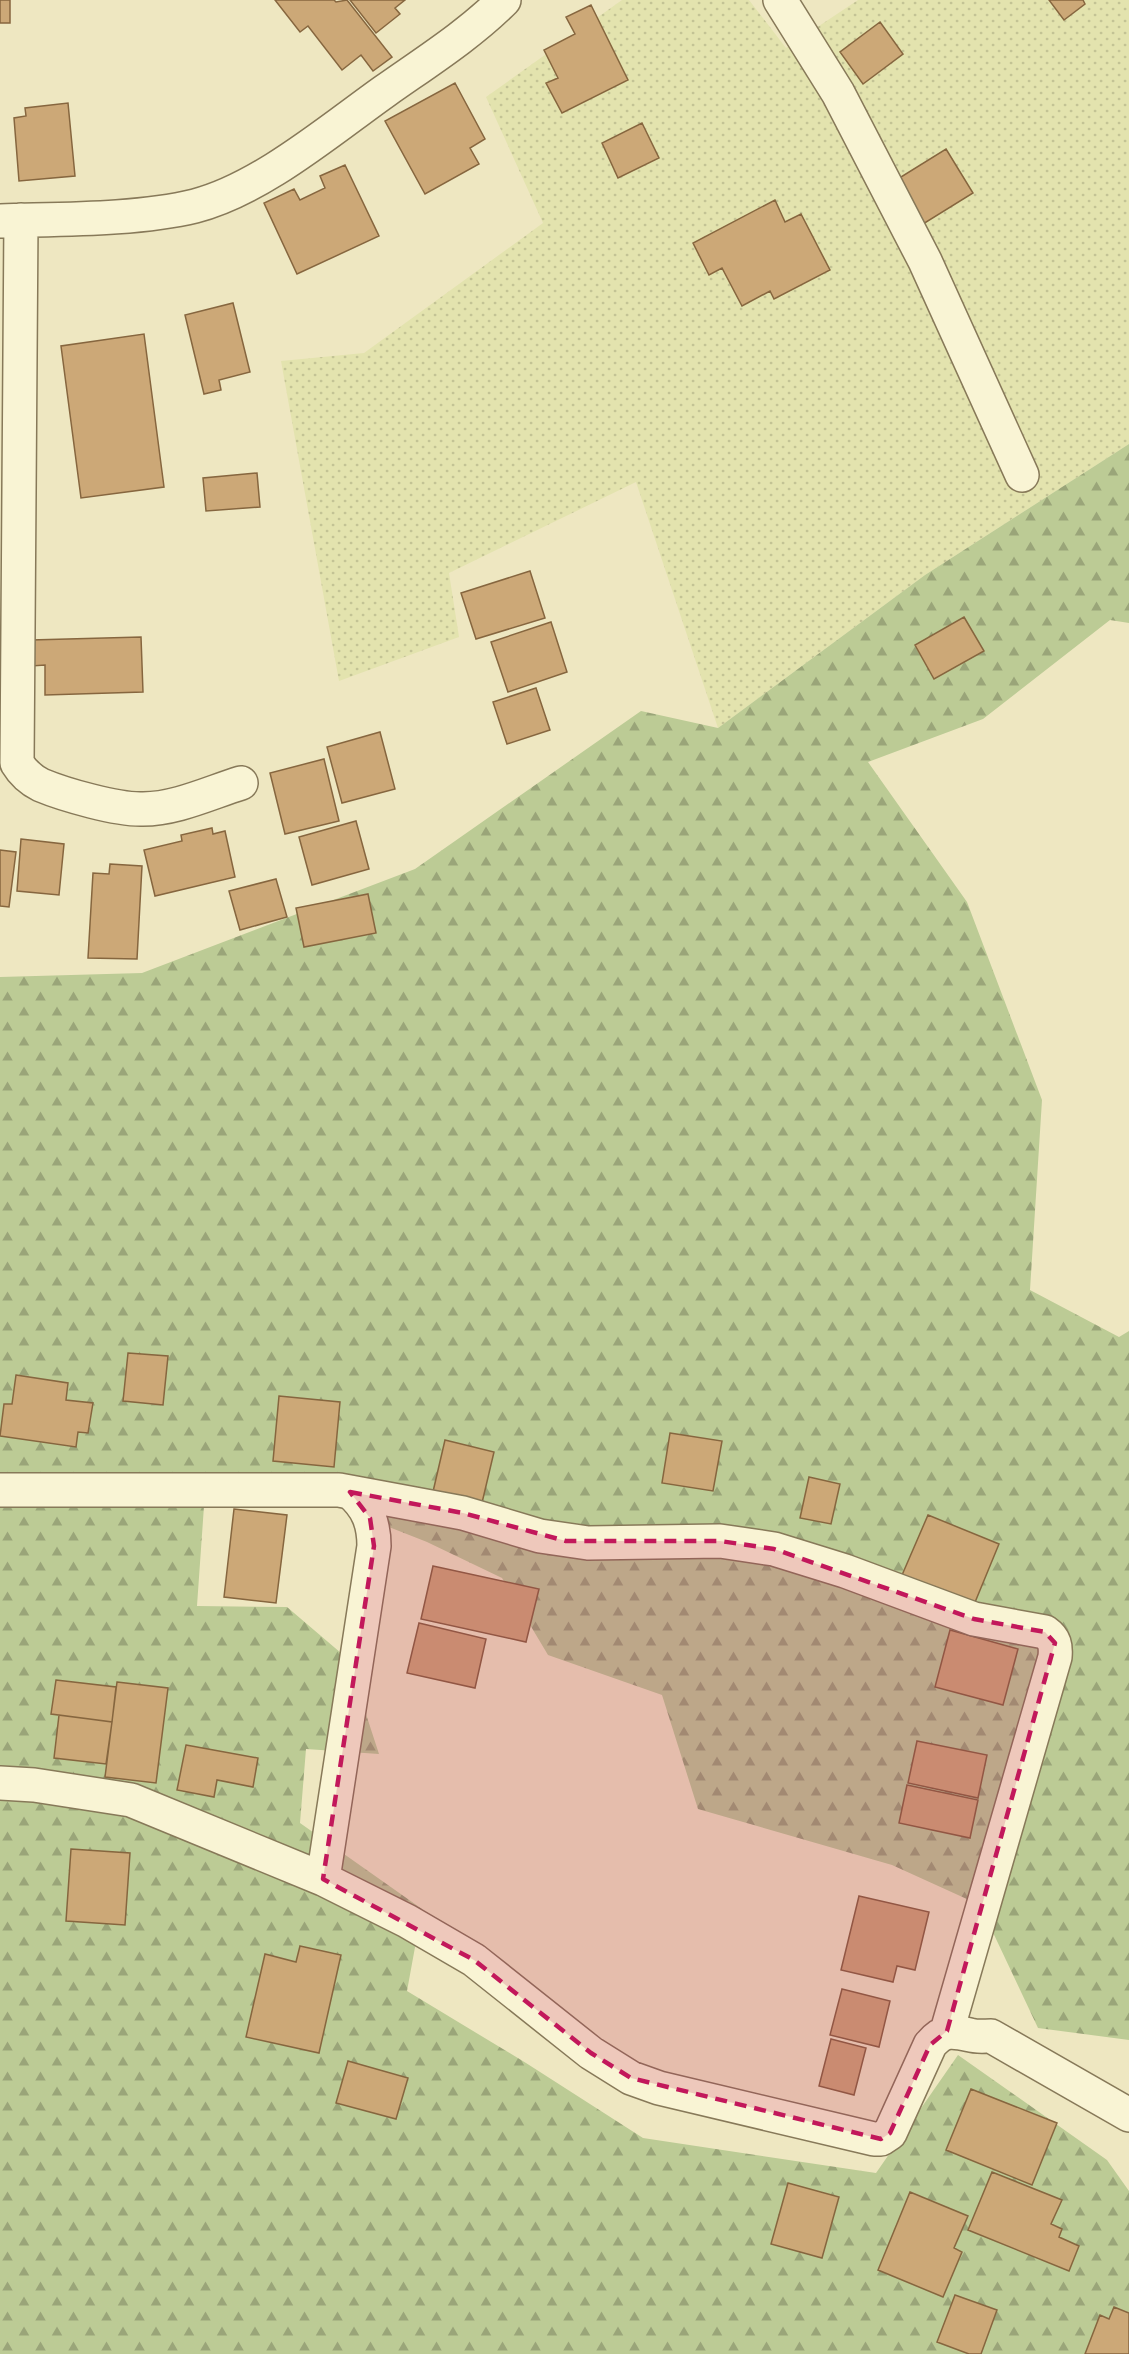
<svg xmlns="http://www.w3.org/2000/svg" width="1129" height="2354" font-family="'Playfair Display',serif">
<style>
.farmland{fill:url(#farmland-dots)}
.forest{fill:url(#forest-firs)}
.building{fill:#cca877;stroke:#86663f;stroke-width:1.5}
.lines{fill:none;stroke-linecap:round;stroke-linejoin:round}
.street-casing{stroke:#877959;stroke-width:36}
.street{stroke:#f9f4d4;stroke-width:33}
.marked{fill:#c2185b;fill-opacity:0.2;stroke:#c2185b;stroke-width:4.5;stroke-dasharray:12 8;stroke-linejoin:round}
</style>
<defs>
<pattern id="farmland-dots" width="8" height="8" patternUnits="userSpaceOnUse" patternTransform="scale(1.5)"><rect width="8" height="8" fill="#e3e3ae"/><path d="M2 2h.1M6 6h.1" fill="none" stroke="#c3c395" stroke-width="1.8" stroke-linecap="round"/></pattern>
<pattern id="forest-firs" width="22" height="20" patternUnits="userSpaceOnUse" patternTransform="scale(1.5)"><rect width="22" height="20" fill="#bccb95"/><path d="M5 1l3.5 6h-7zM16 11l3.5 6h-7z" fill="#9aa579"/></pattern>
</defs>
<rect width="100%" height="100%" fill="#eee7c1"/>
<path class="farmland" d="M622,0H749L786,48L858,0H1129V444L925,575L718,728L636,482L449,573L459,637L339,681L281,361L364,353L543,223L486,97Z"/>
<path class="forest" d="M1129,444V623L1110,620L983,719L868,762L967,902L1042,1100L1030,1290L1119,1337L1129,1331V2040L1038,2028L980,1905L892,1865L698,1809L662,1695L548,1655L502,1578L427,1542L305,1494L204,1506L197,1606L287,1607L348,1659L379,1754L306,1749L300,1823L422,1909L407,1991L526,2063L643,2138L876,2173L958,2055L1107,2160L1129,2191V2354H0V977L142,973L415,869L641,711L718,728L925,575Z"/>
<path class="building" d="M0,0H10V23H0Z
M275,0H334L336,2L347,0L392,57L373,71L361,55L342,70L308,26L300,32Z
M350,0H405L395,8L400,14L376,33Z
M1049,0H1083L1085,4L1064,20Z
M591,5L628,80L562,113L546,83L558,78L544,50L575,34L566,17Z
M880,22L903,54L863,84L840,52Z
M455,83L485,139L470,148L479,164L425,194L385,121Z
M68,103L75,176L19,181L14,118L26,116L25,108Z
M642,123L659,158L618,178L602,143Z
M946,149L973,193L915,229L888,185Z
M345,165L379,236L297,274L264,203L294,189L300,200L325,188L320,176Z
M775,200L785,222L801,214L830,270L774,299L770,291L742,306L722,268L709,275L693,243Z
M233,303L250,372L219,380L221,390L204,394L185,315Z
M144,334L164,487L81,498L61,346Z
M257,473L260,507L206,511L203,478Z
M530,571L545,618L476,639L461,593Z
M964,617L984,651L934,679L915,645Z
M551,622L567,672L508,692L491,642Z
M141,637L143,692L45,695V665L31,666V640Z
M536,688L550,730L507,744L493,702Z
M380,732L395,789L342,803L327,747Z
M324,759L339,821L285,834L270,773Z
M356,821L369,869L312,885L299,837Z
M212,828L213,834L225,831L235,877L155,896L144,850L182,841L181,835Z
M21,839L64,844L59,895L17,891Z
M0,850L16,852L9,907L0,906Z
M110,864L142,866L137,959L88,958L93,873L109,874Z
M276,879L287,917L240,930L229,891Z
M368,894L376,933L304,947L296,908Z
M128,1353L168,1356L163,1405L123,1401Z
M16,1375L68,1383L66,1400L93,1403L88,1433L78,1432L76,1447L0,1436L4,1404H12Z
M279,1396L340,1402L334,1467L273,1461Z
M670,1433L722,1441L713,1491L662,1483Z
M445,1440L494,1452L481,1507L432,1496Z
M809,1477L840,1484L831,1524L800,1518Z
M234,1509L287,1515L276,1603L224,1597Z
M928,1515L999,1544L971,1612L899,1582Z
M433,1566L539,1589L526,1642L421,1619Z
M419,1623L486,1639L475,1688L407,1673Z
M950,1630L1018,1649L1003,1705L935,1687Z
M56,1680L116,1687L112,1722L51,1714Z
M117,1682L168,1688L156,1783L105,1777Z
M59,1715L112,1722L106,1764L54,1758Z
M917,1741L987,1755L978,1798L908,1783Z
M186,1745L258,1758L253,1787L217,1780L214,1797L177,1790Z
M907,1785L978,1800L970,1838L899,1823Z
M71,1849L130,1853L125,1925L66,1921Z
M859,1896L929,1912L915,1970L897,1966L893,1982L841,1970Z
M300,1946L341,1955L319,2053L246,2037L265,1954L296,1962Z
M842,1989L890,2001L879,2047L830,2035Z
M831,2039L866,2048L854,2095L819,2086Z
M348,2061L408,2078L396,2119L336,2103Z
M971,2089L1057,2123L1032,2185L946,2150Z
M992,2172L1062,2200L1051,2224L1062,2229L1059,2237L1079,2246L1069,2271L968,2230Z
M788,2183L839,2197L822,2258L771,2244Z
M910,2192L968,2216L954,2248L962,2252L943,2297L878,2270Z
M955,2295L997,2310L981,2354H969L937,2342Z
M1114,2307L1129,2313V2354H1085L1100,2315L1109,2319Z"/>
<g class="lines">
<defs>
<path id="street" d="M780,0L838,93L925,261L1022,475
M21,220L17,763C23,773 31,780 41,785C65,795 118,810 143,809C176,809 209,793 241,783
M0,221C61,219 137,220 195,206C261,189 330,130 385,91C426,62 469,35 504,0
M0,1490H339L463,1513L540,1536L588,1543L720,1541L774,1549L845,1571L974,1619L1045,1632C1055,1639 1056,1646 1055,1657L947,2031
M0,1783L34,1785L131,1800L323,1879L407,1921L474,1960L591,2053L631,2078L659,2088L874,2139H881L890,2133L930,2045C943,2029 952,2031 970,2035C977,2037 984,2036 991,2036L1129,2115
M323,1879L374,1546C374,1524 368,1507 350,1492"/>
</defs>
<use href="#street" class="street-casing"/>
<use href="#street" class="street"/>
</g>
<path class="marked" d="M350,1492L463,1513L566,1541H720L774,1549L974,1619L1045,1632L1055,1643L947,2031L930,2045L890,2133L881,2139L631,2078L591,2053L474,1960L323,1879L374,1546L370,1518Z"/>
</svg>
